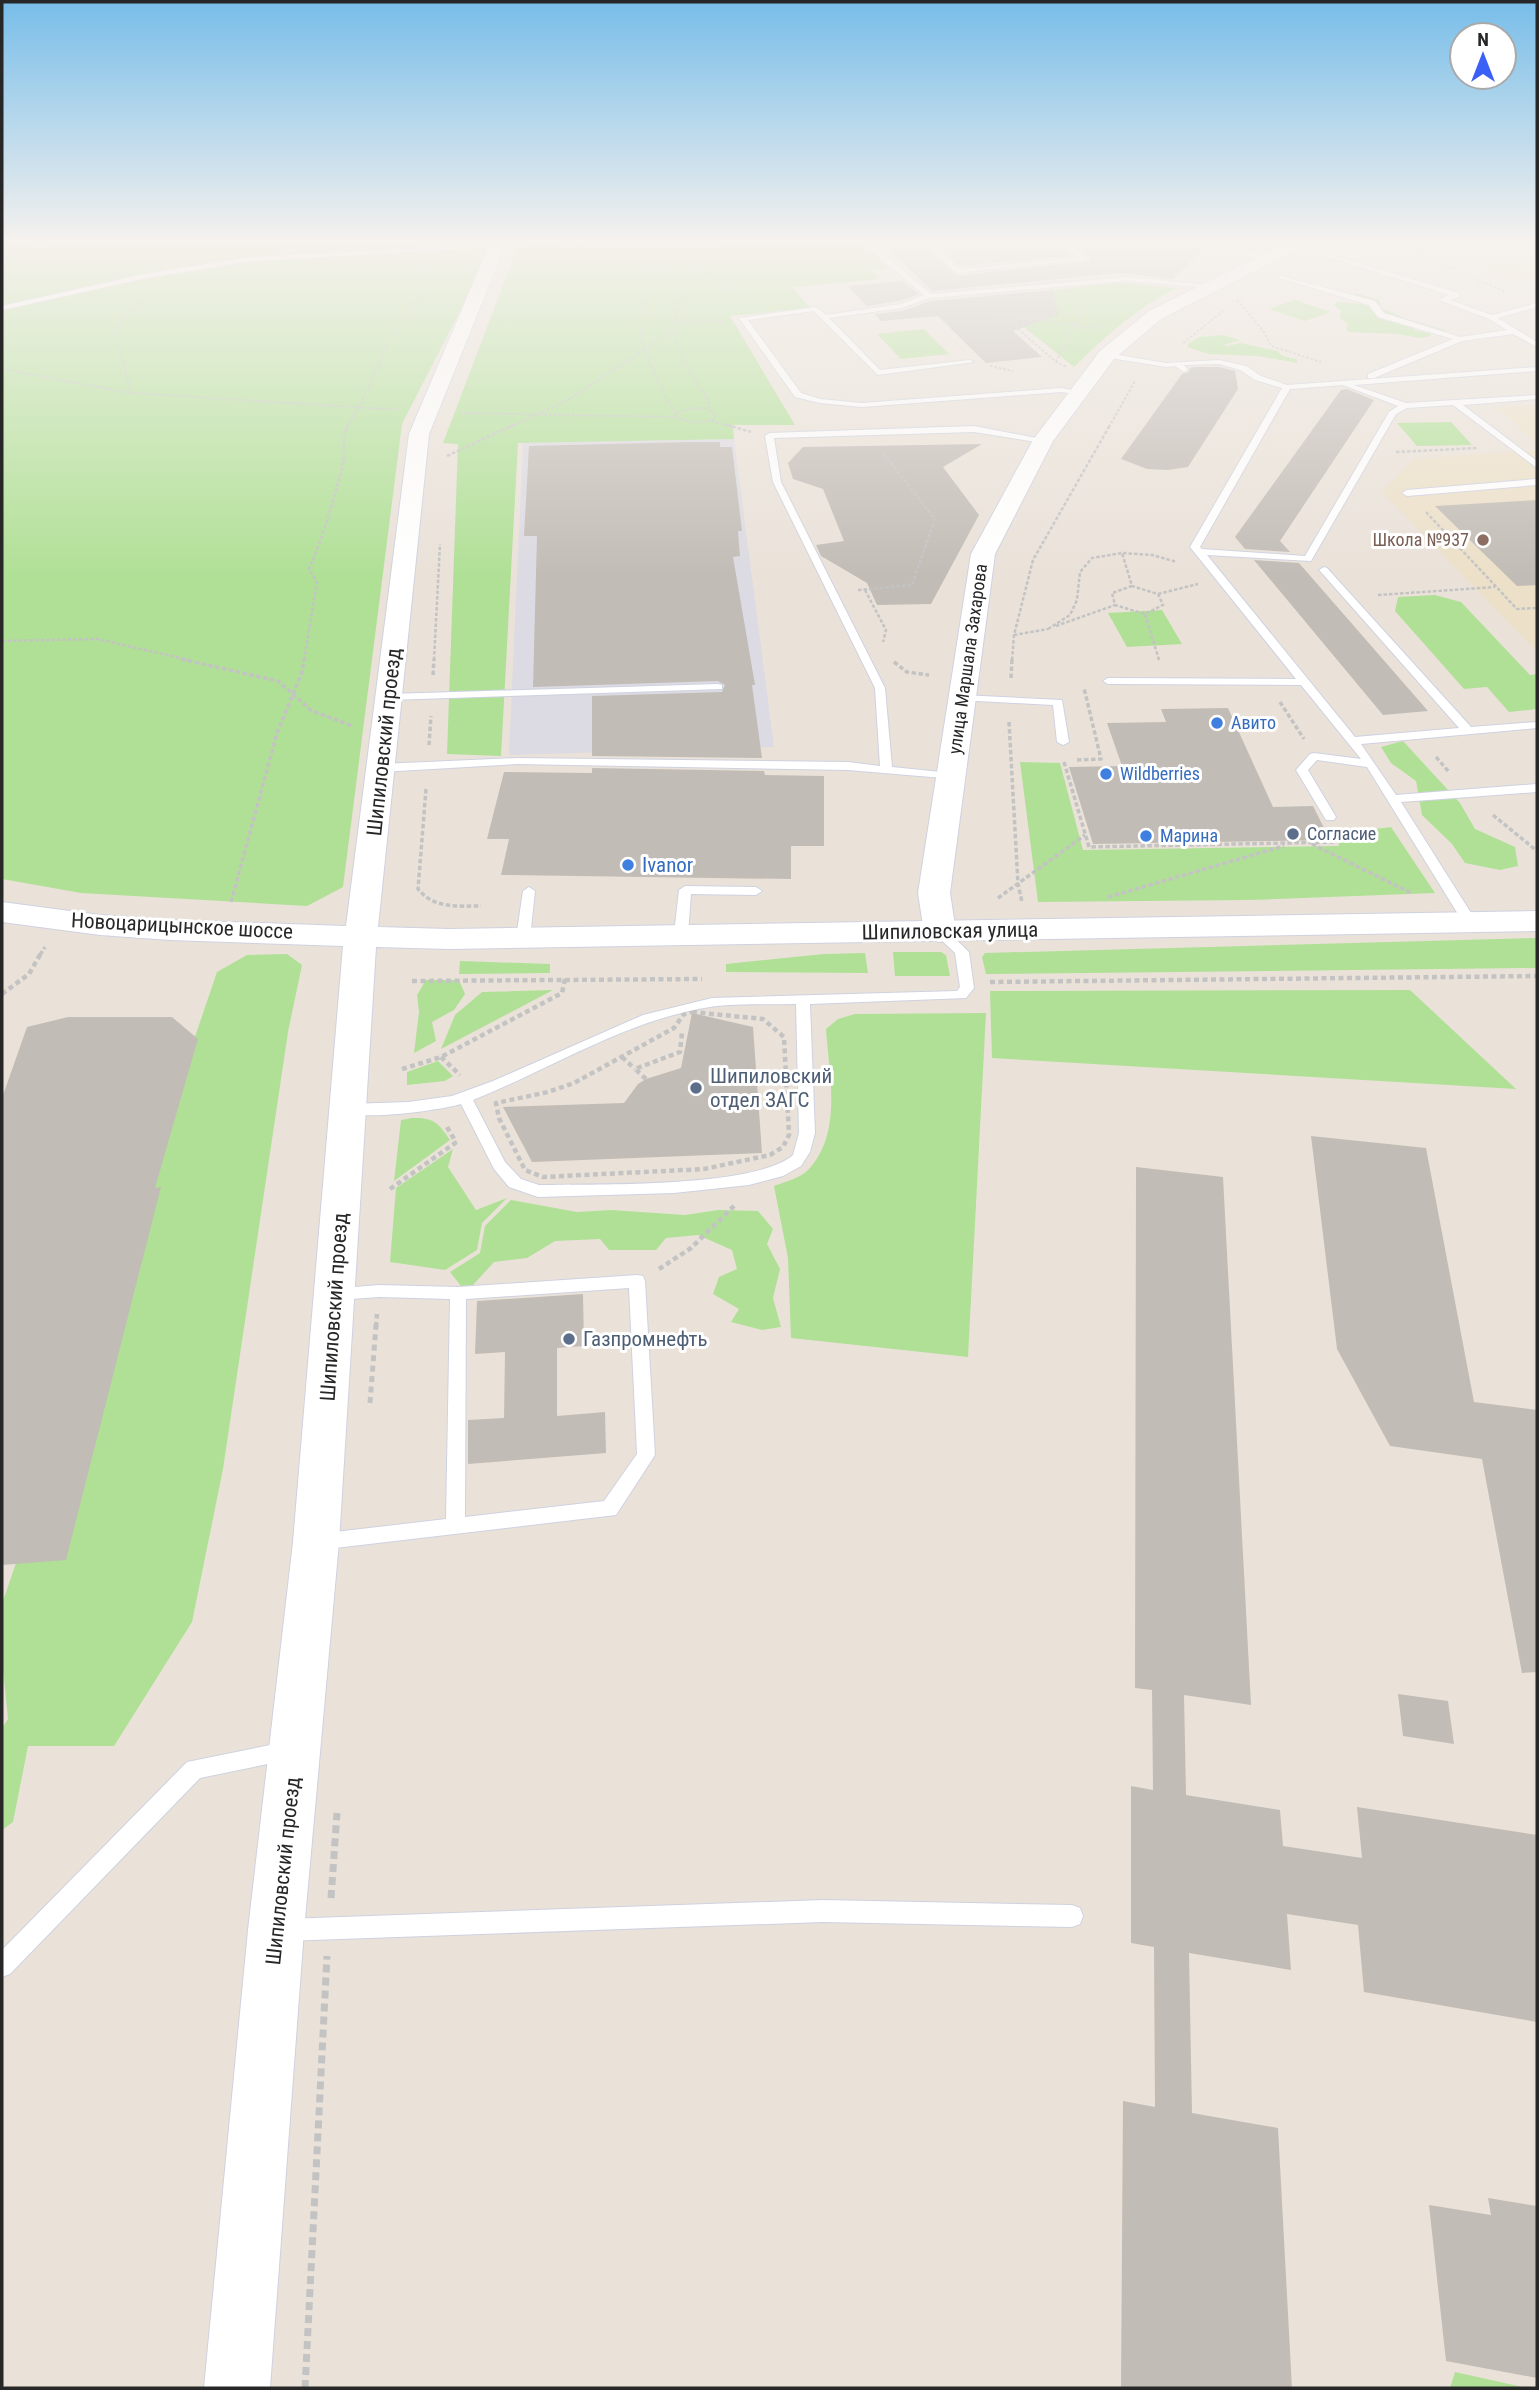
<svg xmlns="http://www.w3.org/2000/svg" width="1539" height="2390" font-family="'Roboto Condensed',sans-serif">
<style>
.industrial{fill:#dcdae2}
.education{fill:#ece0c8}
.green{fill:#b0e096}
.building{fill:#c2bcb6}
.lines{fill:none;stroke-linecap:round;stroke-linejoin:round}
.service-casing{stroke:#ced2e0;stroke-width:2}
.tertiary-casing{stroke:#ced2e0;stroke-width:2}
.secondary-casing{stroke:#ced2e0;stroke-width:2}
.path-far5{stroke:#c3c3c3;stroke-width:2;stroke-dasharray:2.5 2;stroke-linecap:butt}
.path-far4{stroke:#c3c3c3;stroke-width:2.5;stroke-dasharray:3.5 2;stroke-linecap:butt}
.path-far3{stroke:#c3c3c3;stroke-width:3.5;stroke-dasharray:4.5 2.5;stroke-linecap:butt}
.path-far2{stroke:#c3c3c3;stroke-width:4.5;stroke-dasharray:5 3.5;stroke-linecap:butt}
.path-far1{stroke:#c3c3c3;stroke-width:5;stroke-dasharray:6 4.5;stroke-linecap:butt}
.path{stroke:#c3c3c3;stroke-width:7;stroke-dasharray:8 5;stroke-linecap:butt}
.service{fill:#fff;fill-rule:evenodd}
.tertiary{fill:#fff;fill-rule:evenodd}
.secondary{fill:#fff;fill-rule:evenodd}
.education-dot{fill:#8d6e63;stroke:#fff;stroke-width:2.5}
.shop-dot{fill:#3f7fe0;stroke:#fff;stroke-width:2.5}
.service-dot{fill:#5c6f8a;stroke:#fff;stroke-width:2.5}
.labels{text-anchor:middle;stroke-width:6;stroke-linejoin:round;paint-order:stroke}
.far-education-label{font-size:18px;fill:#785e54;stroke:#fff;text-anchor:end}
.far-street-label{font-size:18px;fill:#272727;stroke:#fff}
.far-shop-label{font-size:18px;fill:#366cbe;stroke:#fff;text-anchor:start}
.far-service-label{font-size:18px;fill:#4e5e75;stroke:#fff;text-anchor:start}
.street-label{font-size:21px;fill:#272727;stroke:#fff}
.shop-label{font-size:21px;fill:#366cbe;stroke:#fff;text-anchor:start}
.service-label{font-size:21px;fill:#4e5e75;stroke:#fff;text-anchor:start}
</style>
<rect width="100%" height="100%" fill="#eae2d9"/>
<path class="industrial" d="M734,439L774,747L509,755L523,443Z"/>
<path class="education" d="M1426,241H1537V278L1507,281Z
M1537,405V443L1496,408Z
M1537,450V652L1382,492L1414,459Z"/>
<path class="green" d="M2,241H496L402,424L343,887L307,906L81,893L2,879Z
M520,241H867L862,244L889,268L872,270L880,279L792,287L810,308L730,316L795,425H733L734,439L518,443L501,756L447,754L458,444L443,443Z
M1118,283L1177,288C1137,307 1106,336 1074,367L988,298Z
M1355,293L1379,300L1381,308L1407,319L1448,331L1415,328L1413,330L1429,333L1431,336L1421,338L1396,334L1350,332L1346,330L1348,324L1340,318L1341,311L1334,305L1337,302L1360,304L1352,295Z
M1295,300L1331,312L1305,321L1269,309Z
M924,329L949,354L901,359L877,334Z
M1223,335L1240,340L1224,345L1227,346L1240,343L1277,351L1283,356L1296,359L1298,363L1258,356L1209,354L1187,347L1188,344L1199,337Z
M1451,422L1472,445L1417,446L1397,423Z
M1435,595L1461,602L1530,675L1537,674V709L1509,712L1487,687L1464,689L1395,611L1398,597Z
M1162,610L1182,644L1127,647L1108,613Z
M1403,741L1460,803L1475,829L1515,847L1518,866L1500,870L1465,863L1452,844L1422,815L1416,781L1391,763L1381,747Z
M1020,762L1060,763L1083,850L1339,846L1337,834L1391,827L1435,893L1250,900L1038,902Z
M1537,938V968L986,974L982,957L985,953Z
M893,952H941L946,955L950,976H895Z
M865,953L868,973L726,972V964L824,954Z
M287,954L302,965L288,1032L223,1469L192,1622L114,1746H28L13,1822L2,1830V1728L8,1719L2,1658V1604L217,972L247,955Z
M460,961L550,964V973L459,974Z
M426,980H459L465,994L454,1010L432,1022L436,1041L414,1053L419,1012L417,995Z
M553,990L441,1049L455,1015L482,992Z
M1410,990L1516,1089L992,1058L990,991Z
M986,1013L968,1357L791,1338L788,1258L774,1186C784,1182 801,1178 808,1170C843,1133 829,1075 826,1029L838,1019L855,1014Z
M438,1061L453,1076L445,1081L407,1085V1072Z
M412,1118C433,1117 439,1123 450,1140L394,1181L401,1120Z
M453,1149L448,1167L476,1210L507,1198L482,1223L477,1250L445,1270L390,1262L396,1188Z
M511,1200L577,1212L611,1210L685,1215L718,1210L758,1211L773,1229L767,1244L780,1269L773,1298L781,1327L762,1330L731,1322L739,1309L713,1294L719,1277L737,1269L732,1250L698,1235L666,1238L656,1250H609L600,1239L555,1241L527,1258L494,1262L473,1285L461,1286L450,1272L480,1253L485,1226Z
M1455,2372L1527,2388H1450Z"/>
<path class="building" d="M881,241H929L925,244V247L957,276L1090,261V257L1073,242L1212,241L1173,279L1120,273L932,291Z
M956,241H1035L1036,246L1058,244L1073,256L960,266L940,247Z
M903,281L919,294L900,301L867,306L848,286Z
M1053,290L1058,315L1013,331L1042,357L986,363L938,316L881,321L875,314L902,311L931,301Z
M1194,367H1219L1235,371L1238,389L1188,467L1168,470L1147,469L1121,459L1182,374L1189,372L1190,368Z
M1347,389L1374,400L1280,541L1290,552L1245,549L1235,537L1341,390Z
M691,442H720V447H732L742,531H738L740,556L733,557L755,685H752L762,758L592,756V696L722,692L725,685L718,681L533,687L537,536H524L529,446Z
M982,444L943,467L979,515L931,604L877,605L867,583L821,556L816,545L844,541L823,489L793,479L788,463L803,447Z
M1537,500V585L1517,586L1435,506Z
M1254,560L1299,563L1428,711L1383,715Z
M1228,708L1273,807L1313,806L1330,840L1093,844L1069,767L1122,766L1107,723L1166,722L1161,709Z
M592,768L764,771L765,775L824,776V846H791V879L501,875L509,839H487L504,772L592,773Z
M692,1013L753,1027L762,1153L532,1162L503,1107L624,1103L638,1084L646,1079L681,1068Z
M68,1017H172L198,1039L155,1188L161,1187L66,1560L2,1565V1098L27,1027Z
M1311,1136L1426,1148L1474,1402L1537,1410V1672L1522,1673L1482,1459L1390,1446L1337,1349Z
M1136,1167L1223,1177L1251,1705L1184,1695L1186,1795L1280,1810L1283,1846L1362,1858L1357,1807L1537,1835V2022L1364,1992L1358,1925L1287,1914L1291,1970L1189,1953L1192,2113L1278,2128L1292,2388H1121L1123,2101L1155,2107L1154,1947L1131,1943V1786L1153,1790L1152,1690L1135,1688Z
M583,1294L584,1346L557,1348V1416L605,1412L606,1453L468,1464V1420L504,1418L505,1352L475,1354L477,1301Z
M1398,1694L1448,1701L1454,1744L1403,1736Z
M1488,2198L1537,2206V2378L1446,2361L1429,2205L1491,2215Z"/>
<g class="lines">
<defs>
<path id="service" d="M870,241H878L873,245L931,294L1127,277L1216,286L1212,288L1127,281L930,298L902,308L829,318L880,370L970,360L974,362L878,375L814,311L748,320L801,393L820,399L862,403L1061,388L1082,392L1078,394L1061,392L862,407L820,403L795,397L739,318L816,307L826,315L901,304L924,295L867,246Z
M938,241H954L935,246L959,269L1079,258L1059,241H1067L1088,259L957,273L927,245Z
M1222,241C1232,241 1257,254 1267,259L1264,261L1247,256Z
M497,244L499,247L251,261L146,278L2,310V306L146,274L251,257Z
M1294,244L1459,293V297L1450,300L1492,315L1537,303V307L1498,318L1537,342V347L1513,334L1462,341L1374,378H1368V374L1453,339L1378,317L1369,305L1277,277V275L1375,301L1384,313L1460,337L1507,330L1489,319L1439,300L1449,295L1294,246Z
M1107,353L1166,363L1219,360L1246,366L1261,376L1287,385L1537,367V371L1354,385L1406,403L1537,395V399L1463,405L1537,461V468L1453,405L1407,408L1396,414L1311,561L1207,555L1355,737L1459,728L1321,572L1319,570L1324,567L1327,568L1471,727L1537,722V728L1361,744L1396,795L1537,784V792L1401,802L1478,924L1476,927H1466L1367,767L1317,760L1308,770L1336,817L1334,820H1326L1296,770L1310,754L1314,753L1361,759L1301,685L1108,684L1103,681L1108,678L1296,679L1190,547L1282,388L1255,380L1240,370L1219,364L1184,365L1188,370L1184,372L1175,366L1166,367L1104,357ZM1343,385L1398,406L1389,412L1305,556L1202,549L1200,547L1290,389Z
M974,426L1047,440L1043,443L974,432L774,438L781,482L885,688L892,767L951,773L957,777L955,779L848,770L517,764L381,772L375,768L381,764L517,758L848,762L880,766L875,688L773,482L765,436L769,433Z
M1537,479V485L1407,496L1402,493L1407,490Z
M718,684L722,685V689L389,700L383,697L389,694Z
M962,695L1062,700L1069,742L1063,745L1057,742L1053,705L958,700V696Z
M685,886L756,887L762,891L756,895L691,894L688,934L681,938L674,934L679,890Z
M529,887L535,891L530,938L523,942L516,938L523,891Z
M940,928L945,929L969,952L974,988L966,998L810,1004L815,1133L810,1152L801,1166L783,1176L749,1185L674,1193L538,1197L509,1187L494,1169L461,1104C441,1110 353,1123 342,1109L349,1104L408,1102L452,1096L493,1081L643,1015L712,998L957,991L960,987L955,953L933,932ZM796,1004L799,1133L793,1155C756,1188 593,1184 539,1185L521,1179L505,1162L473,1100C551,1069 626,1020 710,1007C737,1003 768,1005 796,1004Z
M637,1275L643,1276L645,1281L655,1455L616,1515L318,1550L311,1548L308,1542L311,1536L318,1534L446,1519L450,1299L379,1297L336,1300L330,1299L328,1294L330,1289L379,1285L458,1287ZM629,1288L637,1454L604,1501L465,1517L466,1299Z
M290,1741L297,1744L301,1751L297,1758L200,1778L10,1974L2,1977V1950L187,1762Z
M823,1900L1072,1905L1080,1908L1083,1916L1080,1924L1072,1927L823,1922L285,1941L277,1938L274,1930L277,1922L285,1919Z"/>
<path id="tertiary" d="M1290,241H1313L1161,319L1114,359L1053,441L995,554L950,893L956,932L951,939L940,942L929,939L924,932L918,893L971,554L1033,440L1100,351L1149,311Z"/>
<path id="secondary" d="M491,241H507L429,434L378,927L449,929L1537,911V931L449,949L376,947L339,1542L304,1930L270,2388H204L248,1930L293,1542L343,946L170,940L100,935L2,922V902L100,915L170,920L346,926L409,434Z"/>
</defs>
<use href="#service" class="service-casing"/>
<use href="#tertiary" class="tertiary-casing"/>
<use href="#secondary" class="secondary-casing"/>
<path class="path-far5" d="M19,241L62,254L107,262
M672,241C641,295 626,314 655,374C661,387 667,402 676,413
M708,241C695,263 671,308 675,333C679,358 696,381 709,402L708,409
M1389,241L1456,270
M529,244L734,248L857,263
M526,251L530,241
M694,265L744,297
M1473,278L1504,291
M1237,300L1264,332L1271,346L1321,362
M998,311L1056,362L1067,367
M1005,315L1097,328
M675,322L723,321
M1183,343L1223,311
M1056,362L1085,305
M990,366L1013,371
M2,369L131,393L400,410
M131,393L114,329L142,299
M696,408L708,409L716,414L712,420L693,423L675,417L676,413Z
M459,413L675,417
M712,421L733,427
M347,427L371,384L388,341L424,292L416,281L422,271
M510,427L568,400L674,330
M1109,427L1135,381"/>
<path class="path-far4" d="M727,425L751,432
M1396,452L1478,448
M447,456L513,425
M1426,512L1517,609L1537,608
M1132,586L1112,593L1115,605L1145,614
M858,590L912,585L935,519L883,453
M865,590L886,630L883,642
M1158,594L1198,584
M1378,595L1495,587
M1056,626L1115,605
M1048,629L1070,615L1077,600L1080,572L1092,558L1122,553
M1014,635L1048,629
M2,641L97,639L189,660
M304,660L317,582L309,569C324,535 334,499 343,463C346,450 341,437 348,425
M434,660L440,544
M1012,660L1014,635L1033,560L1110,425
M1159,660L1145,614L1163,605L1158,594L1132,586L1122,553L1152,555L1177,562"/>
<path class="path-far3" d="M181,659L278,681L312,711L353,726
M894,662L907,672L929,675
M433,675L434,659
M1011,678L1012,659
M1280,702L1304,739
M1009,722L1018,884L1022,902
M429,745L431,716
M1436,757L1449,772
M1077,760L1101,759L1084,688
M1064,762L1089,847L1335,842L1332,837
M426,789L418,889C434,909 458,906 481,906
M1493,815L1537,851
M1312,844L1411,893
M1108,897L1284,846
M998,898L1085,835
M231,902L277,733L302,672L304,659
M40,955L45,947"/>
<path class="path-far2" d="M412,981L702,979
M990,982L1537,976
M2,994L29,974L41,953
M692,1012L763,1019L784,1037L789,1135L783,1147L770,1155L704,1169L543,1177L525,1170L499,1118L496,1103L548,1092L574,1083L674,1028L684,1014Z
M441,1057L460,1075
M622,1057L635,1069
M402,1069L441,1057L562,993L565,979
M646,1079L635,1069L680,1052L682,1032
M447,1127L456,1142
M390,1189L458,1141
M659,1269L691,1248L735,1205
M376,1327L377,1314"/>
<path class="path-far1" d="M370,1403L376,1325"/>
<path class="path" d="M331,1898L337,1813
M305,2388L327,1956"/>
<use href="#service" class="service"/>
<use href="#tertiary" class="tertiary"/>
<use href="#secondary" class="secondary"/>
</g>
<linearGradient id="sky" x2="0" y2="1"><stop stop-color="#77bde9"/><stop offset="0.42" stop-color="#f6f2ee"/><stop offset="1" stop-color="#f6f2ee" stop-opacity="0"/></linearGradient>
<rect width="1539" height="576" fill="url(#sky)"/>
<circle class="education-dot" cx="1483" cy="540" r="7"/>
<g class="shop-dot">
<circle cx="1217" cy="723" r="7"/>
<circle cx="1106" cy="774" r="7"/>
<circle cx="1146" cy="836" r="7"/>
<circle cx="628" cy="865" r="7"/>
</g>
<g class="service-dot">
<circle cx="1293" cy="834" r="7"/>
<circle cx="696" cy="1088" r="7"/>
<circle cx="569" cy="1339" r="7"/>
</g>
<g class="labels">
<g class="far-education-label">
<text x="1469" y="546">Школа №937</text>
</g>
<g class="far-street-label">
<text transform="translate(968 659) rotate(-82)" y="6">улица Маршала Захарова</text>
</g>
<g class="far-shop-label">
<text x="1231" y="729">Авито</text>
<text x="1120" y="780">Wildberries</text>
<text x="1160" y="842">Марина</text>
</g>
<g class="far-service-label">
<text x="1307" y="840">Согласие</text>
</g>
<g class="street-label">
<text transform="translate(384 742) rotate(-84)" y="7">Шипиловский проезд</text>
<text transform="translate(182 926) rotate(3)" y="7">Новоцарицынское шоссе</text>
<text transform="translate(950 931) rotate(-1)" y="7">Шипиловская улица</text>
<text transform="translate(334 1307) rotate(-86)" y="7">Шипиловский проезд</text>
<text transform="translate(283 1871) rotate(-84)" y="7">Шипиловский проезд</text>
</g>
<g class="shop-label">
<text x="642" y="872">Ivanor</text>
</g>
<g class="service-label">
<text x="710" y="1083">Шипиловский<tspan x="710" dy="24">отдел ЗАГС</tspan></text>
<text x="583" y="1346">Газпромнефть</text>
</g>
</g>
<rect width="1539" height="2390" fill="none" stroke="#272727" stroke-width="7"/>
<g transform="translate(1483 56)"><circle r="33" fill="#ffffff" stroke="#a9a9a9" stroke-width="2"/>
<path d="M0-5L12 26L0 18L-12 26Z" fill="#3b60f5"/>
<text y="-10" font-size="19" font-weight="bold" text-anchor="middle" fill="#272727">N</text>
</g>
</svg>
